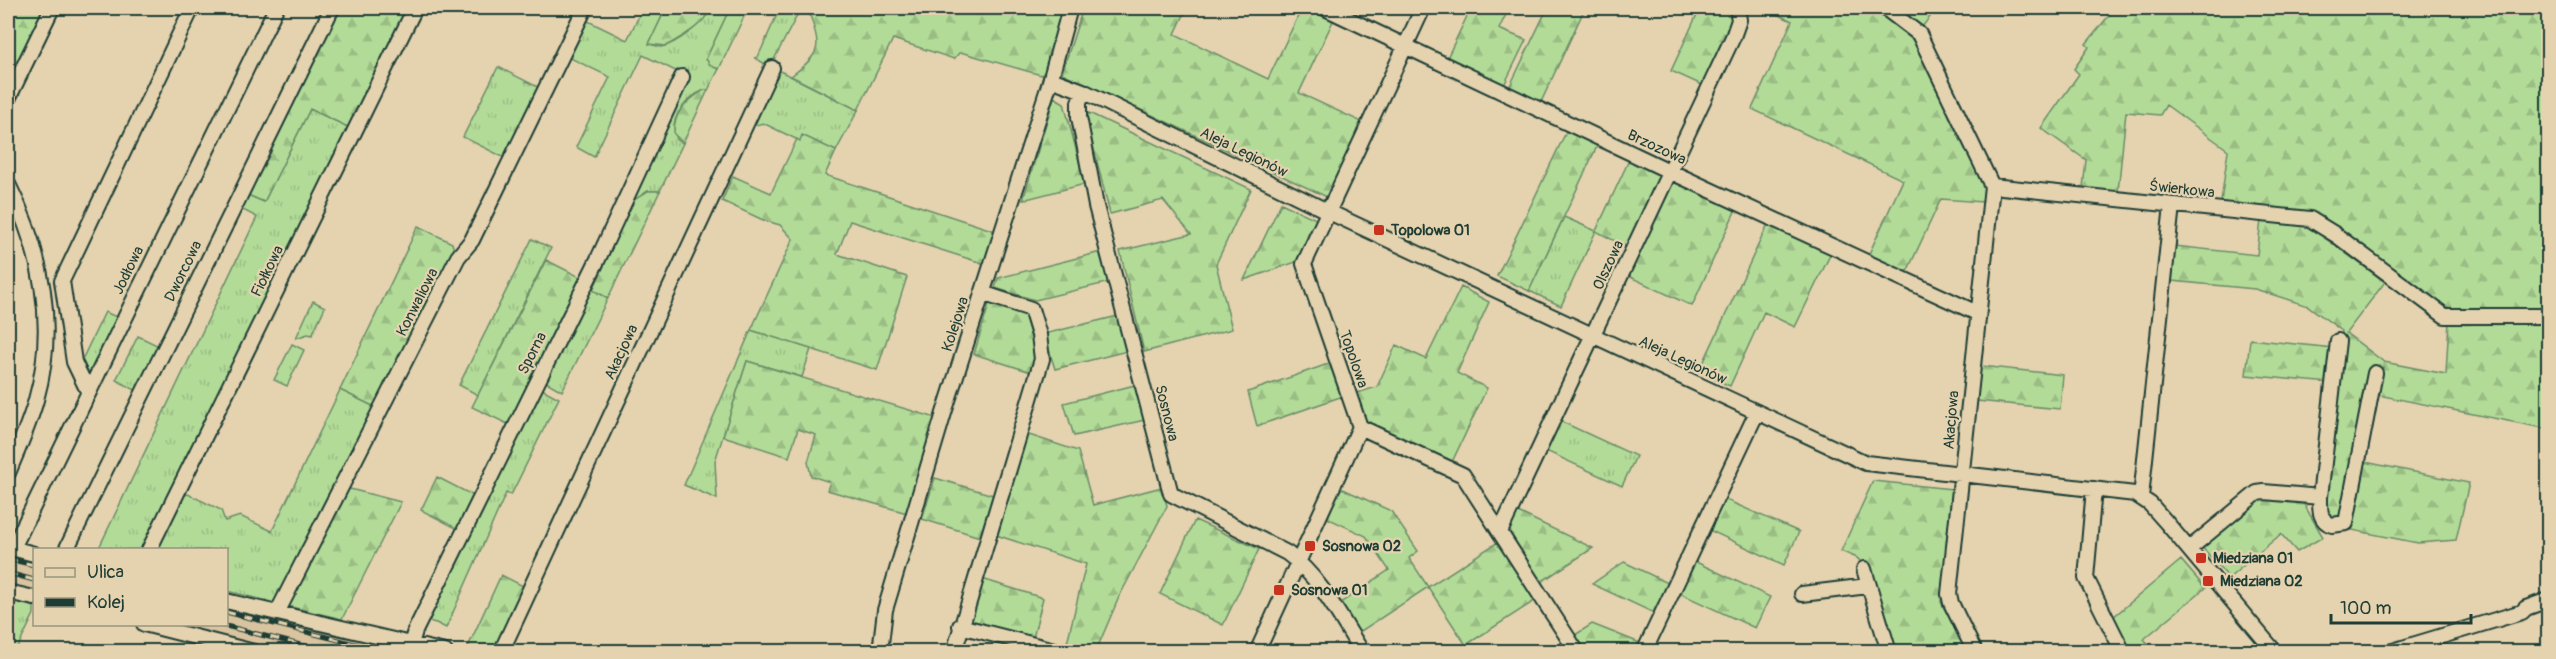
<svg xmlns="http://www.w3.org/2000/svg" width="2556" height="659" font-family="Pangolin,sans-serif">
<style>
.built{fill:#dac4a0}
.grass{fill:url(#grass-tufts);stroke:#698c66;stroke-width:1.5}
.forest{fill:url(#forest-firs);stroke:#698c66;stroke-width:1.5}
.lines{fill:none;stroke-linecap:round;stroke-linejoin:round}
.minor-casing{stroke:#1f3d34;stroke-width:18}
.minor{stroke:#e5d3b0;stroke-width:14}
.rail-casing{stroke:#1f3d34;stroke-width:5}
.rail{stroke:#e5d3b0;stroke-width:3;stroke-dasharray:9;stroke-linecap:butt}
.poi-dot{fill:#c8321e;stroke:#e5d3b0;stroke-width:2}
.labels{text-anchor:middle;stroke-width:4.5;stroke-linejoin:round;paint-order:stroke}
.street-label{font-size:15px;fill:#1f3d34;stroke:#e5d3b0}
.poi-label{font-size:15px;font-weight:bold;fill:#1f3d34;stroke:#e5d3b0;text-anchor:start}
</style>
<defs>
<pattern id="grass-tufts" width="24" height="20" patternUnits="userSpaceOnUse" patternTransform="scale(1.5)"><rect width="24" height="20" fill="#b3db98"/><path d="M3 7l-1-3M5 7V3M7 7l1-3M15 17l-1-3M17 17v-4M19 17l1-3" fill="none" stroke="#9abd84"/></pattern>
<pattern id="forest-firs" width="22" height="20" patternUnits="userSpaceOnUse" patternTransform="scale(1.5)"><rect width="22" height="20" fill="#b3db98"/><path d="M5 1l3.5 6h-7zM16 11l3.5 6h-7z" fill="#9abd84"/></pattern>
</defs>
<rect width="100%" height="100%" fill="#e5d3b0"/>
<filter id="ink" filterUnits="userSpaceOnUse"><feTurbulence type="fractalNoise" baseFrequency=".0167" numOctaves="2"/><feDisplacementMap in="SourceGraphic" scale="12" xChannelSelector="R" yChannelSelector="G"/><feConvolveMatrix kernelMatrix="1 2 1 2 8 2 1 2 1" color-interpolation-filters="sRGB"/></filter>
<g filter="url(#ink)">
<path class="built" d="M8,553L34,561V593L8,586Z
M227,608L407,651H273L163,625L226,624Z"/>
<path class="grass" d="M643,8H666L649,44L661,47C677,44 705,22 711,8H730L706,59L711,66L719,69L708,90C694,91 676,110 674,125C674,129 676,135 677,140L683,143L660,191H648L633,201L593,290L608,298L562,391L541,379L686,76L643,55L594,157L576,147L610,77L566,56L584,19L627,40Z
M780,8H801L770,67L755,58L758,57Z
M498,67L542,89L507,159L463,137Z
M776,69L858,110L836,151L803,136L800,141L763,123L756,125L751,122Z
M310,109L348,127L144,549L98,550L257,217L235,206L241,192L264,202Z
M1564,217L1596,231L1561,306L1529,291Z
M532,239L551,248L478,395L459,385Z
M313,301L325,307L312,335L308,334L296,338Z
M105,312L121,319L89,385L79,366Z
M751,330L811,349L802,377L747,361L715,461L717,499L684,485Z
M138,336L161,347L139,392L116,380Z
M292,344L304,350L287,386L274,380Z
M540,388L559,398L511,495L506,493L446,628L436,623L423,620Z
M340,390L375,407L275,603L227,591L226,550H156L182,496L188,494L221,510L225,521L240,516L272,531Z
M1560,421L1636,456L1622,486L1546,451Z
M8,597L34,604V614L16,651H8Z"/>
<path class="forest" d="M8,8H46L8,87Z
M334,8H408L348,127L310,109L264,202L241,192Z
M666,8H711C703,26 683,36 666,46L649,44Z
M730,8H748L719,69L711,66L706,59Z
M808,8H1065L1045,72L1041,75L964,53H959L954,59L893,39L858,110L791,76C826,50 819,46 808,8Z
M1083,8H1187L1175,34L1268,79L1302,8L1334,19L1299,93L1362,122L1327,197L1062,73Z
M1471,8H1509L1499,29L1526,40L1504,85L1447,58Z
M1534,8H1585L1541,102L1509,88L1545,13Z
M1700,8H1731L1734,15L1702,85L1671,71Z
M1763,8H1872L1914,37L1985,187L1983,202L1941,199L1906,274L1868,256L1903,180L1752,109L1792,21Z
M1895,8H1937L1922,27Z
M2115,8H2548V312L2450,313L2315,213L2221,202L2228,150L2166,105L2160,115L2126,112L2118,192L2083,188L2086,160L2041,128L2079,74L2074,69L2089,47L2086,44Z
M704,90H708L683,143L674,134C673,113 687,100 704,90Z
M1054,97L1064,103L1085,184L1023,200Z
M1089,113L1251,189L1216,264L1232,329L1144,352L1120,251L1191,234L1163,200L1110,214L1086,117Z
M1567,130L1598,144L1529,291L1497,276Z
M802,135L836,151L825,175L995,231L985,264L850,221L837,254L907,277L877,370L751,330L793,239L780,225L763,220L722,201L733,176L771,193L797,139L800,141Z
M1630,158L1661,174L1626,247L1596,231Z
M1674,180L1736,209L1692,306L1628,276Z
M648,191H660L608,298L593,290L633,201Z
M1281,203L1316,219L1296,262L1244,280Z
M2261,220L2307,225L2385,282L2346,333L2384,362L2446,374L2449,320H2548V429L2378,395L2383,367L2377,369L2342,518C2330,518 2328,516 2324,505L2342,331L2308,306L2255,289L2172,281L2175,246L2257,255Z
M1768,224L1831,253L1795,327L1764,312L1730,386L1699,372Z
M418,226L452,243L454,250L375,407L340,390Z
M1101,252L1110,282L1035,300L995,288L998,278Z
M546,260L586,280L512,426L472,407Z
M1461,287L1489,302L1457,373L1487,388L1452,462L1367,424L1357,393L1377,387L1396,345L1426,359Z
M990,301L1024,311L1036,356L1031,372L974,354Z
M1118,316L1127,351L1055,369L1044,334Z
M2250,339L2333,348L2330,383L2246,375Z
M747,361L936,418L907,513L827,490L830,482L811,476L808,462L816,435L798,429L789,457L723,436Z
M1331,363L1343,396L1257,426L1248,392Z
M1981,366L2063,375L2060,409L1977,401Z
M1135,385L1145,420L1074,436L1064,403Z
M1026,434L1078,451L1093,505L1162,487L1167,506L1119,597L1096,651H1084L1066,647L1086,564L996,535Z
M2365,462L2469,483L2456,540L2418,543L2352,530Z
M437,477L476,497L460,530L421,510Z
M935,478L993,495L980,537L922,519Z
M1873,481L1952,489L1941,602L1967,651H1894L1871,572L1857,558L1841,551Z
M346,488L401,502L342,619L287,606Z
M1341,488L1391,511L1418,551L1409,558L1428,587L1498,542L1536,600L1466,645L1471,651H1455L1466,645L1428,587L1358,633L1339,604L1389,570L1366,536L1327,518Z
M2262,497L2302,501L2323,537L2297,552L2281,534L2229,578L2202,547Z
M1724,499L1799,532L1784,565L1709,530Z
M1518,512L1593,548L1541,582L1509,531Z
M1195,520L1259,549L1223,625L1160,594Z
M2181,560L2205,588L2144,639L2155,651H2129L2112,618Z
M1694,561L1770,597L1755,628L1679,593Z
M1624,562L1668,583L1654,613L1592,584Z
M501,575L525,587L494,651L468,647Z
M982,579L1043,598L1033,638L968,622Z
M1592,624L1640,643L1637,651H1586L1575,635Z"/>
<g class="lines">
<defs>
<path id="minor" d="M1325,8L1669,171L1977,313
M1423,8L1304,264L1360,427L1463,475L1577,652
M1885,8L1919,34L1992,186
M1051,79L1083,91L1329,212L1866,463L2135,494L2150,504L2166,522L2275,652
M1083,91L1079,102V117L1096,206L1171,494L1287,553C1320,577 1340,617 1362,652
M8,99L52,8
M8,184C42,252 57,326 36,400C29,425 18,449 8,473
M1992,186L2310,219L2336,235L2445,316H2548
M88,391L74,362L62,281L192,8
M2094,489L2086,578L2123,652
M2141,497L2172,205
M2320,497L2338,341
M1500,532L1733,37L1739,20L1737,8
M8,547L34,554
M13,548L276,8
M2189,549L2257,493L2264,492L2320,497C2320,509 2319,521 2332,525L2346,523L2375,373
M66,550L332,8
M149,550L415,8
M1864,569L1889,652
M8,592L34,598
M1802,594L1868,586
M226,601L445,652
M277,613L458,257L472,240L585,8
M144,624L254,652
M960,626L1062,652
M411,644L415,631L598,259L682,77
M501,652L772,68
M880,652L885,610L944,413L1049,85L1070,8
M954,652L1042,359L1039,335L1031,309L982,293
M1257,652L1360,427
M1644,652L1757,412
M1975,652L1951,603L1949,594L1992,186
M2389,652L2522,612L2526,608L2548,600"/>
</defs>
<use href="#minor" class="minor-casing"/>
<use href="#minor" class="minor"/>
<defs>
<path id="rail" d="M8,559L34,565
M8,573L34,580
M226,612L387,652
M218,624L328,652"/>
</defs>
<use href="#rail" class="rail-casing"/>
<use href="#rail" class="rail"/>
</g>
</g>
<g class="poi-dot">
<rect x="1373" y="224" width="12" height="12" rx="3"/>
<rect x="1304" y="540" width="12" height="12" rx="3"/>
<rect x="2195" y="552" width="12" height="12" rx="3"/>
<rect x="2202" y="575" width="12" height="12" rx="3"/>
<rect x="1273" y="584" width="12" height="12" rx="3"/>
</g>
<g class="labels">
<g class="street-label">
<text transform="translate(1657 147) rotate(25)" y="5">Brzozowa</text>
<text transform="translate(1244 152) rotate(26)" y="5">Aleja Legionów</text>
<text transform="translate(2182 189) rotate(6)" y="5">Świerkowa</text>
<text transform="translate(1608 265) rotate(-65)" y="5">Olszowa</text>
<text transform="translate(128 270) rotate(-64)" y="5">Jodłowa</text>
<text transform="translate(183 271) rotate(-64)" y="5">Dworcowa</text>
<text transform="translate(267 271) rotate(-64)" y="5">Fiołkowa</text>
<text transform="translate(417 302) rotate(-63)" y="5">Konwaliowa</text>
<text transform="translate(955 324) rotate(-72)" y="5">Kolejowa</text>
<text transform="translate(621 352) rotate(-65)" y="5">Akacjowa</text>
<text transform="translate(532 353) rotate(-63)" y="5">Sporna</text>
<text transform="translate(1354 359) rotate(71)" y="5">Topolowa</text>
<text transform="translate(1683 360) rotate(25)" y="5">Aleja Legionów</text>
<text transform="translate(1167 413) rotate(76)" y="5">Sosnowa</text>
<text transform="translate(1951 420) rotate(-85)" y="5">Akacjowa</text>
</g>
<g class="poi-label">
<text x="1391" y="235">Topolowa 01</text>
<text x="1322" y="551">Sosnowa 02</text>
<text x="2213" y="563">Miedziana 01</text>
<text x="2220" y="586">Miedziana 02</text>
<text x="1291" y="595">Sosnowa 01</text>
</g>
</g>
<rect width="2556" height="659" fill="none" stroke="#e5d3b0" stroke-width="30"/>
<rect x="15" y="15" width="2526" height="629" fill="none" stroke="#1f3d34" stroke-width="2" filter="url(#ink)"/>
<rect x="33" y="548" width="195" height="78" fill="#e5d3b0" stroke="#96977e" stroke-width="1.5"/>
<rect x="45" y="568" width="30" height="9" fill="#e5d3b0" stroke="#96977e" stroke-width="1.5"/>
<text x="87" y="578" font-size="18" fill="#1f3d34">Ulica</text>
<rect x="45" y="598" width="30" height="9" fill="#1f3d34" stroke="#96977e" stroke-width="1.5"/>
<text x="87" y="608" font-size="18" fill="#1f3d34">Kolej</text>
<path d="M2331 614v9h140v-9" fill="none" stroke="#1f3d34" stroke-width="3"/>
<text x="2340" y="614" font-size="18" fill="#1f3d34" stroke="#e5d3b0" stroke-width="4.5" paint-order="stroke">100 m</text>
</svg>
